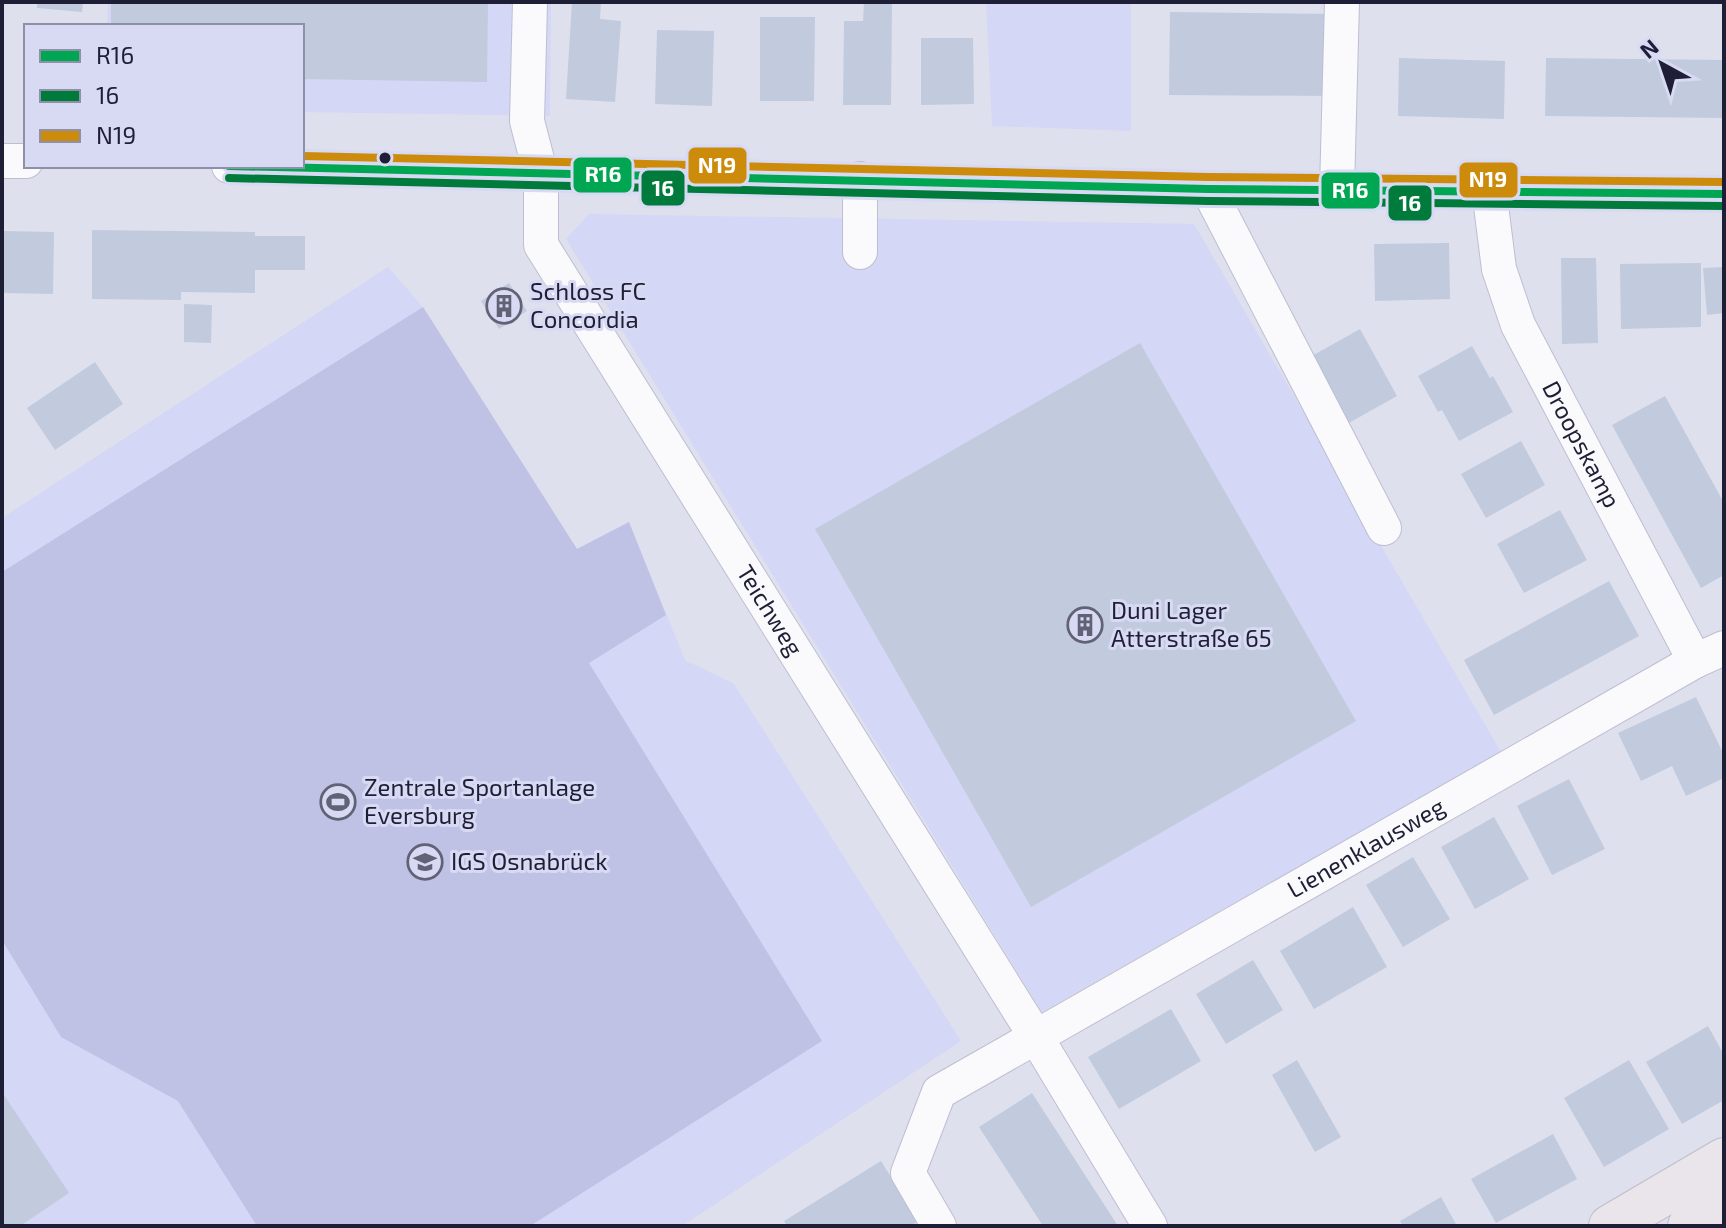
<svg xmlns="http://www.w3.org/2000/svg" width="1726" height="1228" font-family="'Exo 2',sans-serif">
<style>
.built{fill:#d4d7f5}
.green{fill:#bfc2e4}
.building{fill:#c2cadd}
.lines{fill:none;stroke-linecap:round;stroke-linejoin:round}
.minor-casing{stroke:#bdbed1;stroke-width:36}
.major-casing{stroke:#bebec9;stroke-width:44}
.minor{stroke:#fafafc;stroke-width:34}
.major{stroke:#eae5eb;stroke-width:42}
.bus-1-casing{stroke:#d8daf4;stroke-width:14}
.bus-2-casing{stroke:#d8daf4;stroke-width:14}
.bus-3-casing{stroke:#d8daf4;stroke-width:14}
.bus-1{stroke:#00a651;stroke-width:8}
.bus-2{stroke:#007b3b;stroke-width:8}
.bus-3{stroke:#cc8b0b;stroke-width:8}
.bus-dot{fill:#1e1e36;stroke:#d8daf4;stroke-width:3}
.labels{text-anchor:middle;stroke-width:6;stroke-linejoin:round;paint-order:stroke}
.poi-label{font-size:24px;fill:#1e1e36;stroke:#d8daf4;text-anchor:start}
.street-label{font-size:24px;fill:#1e1e36;stroke:#d8daf4}
.line-badge{stroke:#d8daf4;stroke-width:3}
.badge-label{font-size:22px;text-anchor:middle;font-weight:bold;fill:#fff}
</style>
<rect width="100%" height="100%" fill="#dee0ee"/>
<path class="built" d="M108,2H551L550,116L302,112V26H107Z
M986,2H1131V131L992,126Z
M589,214L1194,224L1501,752L1042,1012L566,239Z
M388,267L423,307L577,549L629,522L685,660L734,684L961,1041L682,1226H2V518Z"/>
<path class="green" d="M423,307L577,549L629,522L666,615L589,663L822,1041L530,1226H257L178,1101L61,1037L2,940V572Z"/>
<path class="building" d="M37,2H83L82,12L37,8Z
M111,2H488L487,82L302,79V26H111Z
M572,2H601L600,19L621,21L615,102L566,99Z
M864,2H892L891,105H843L844,21H863Z
M1170,12L1332,14L1331,96L1169,95Z
M760,17H815L814,101H760Z
M657,30L714,31L712,106L655,104Z
M921,38H973L974,104L921,105Z
M1399,58L1505,61L1504,119L1398,116Z
M1546,58L1724,60V118L1545,116Z
M92,230L255,232V236H305V270H255V293L181,292V300L92,299Z
M2,231L54,232L53,294L2,293Z
M1449,243L1450,299L1375,301L1374,244Z
M1561,258H1596L1598,343L1562,344Z
M1701,263V327L1621,329L1620,264Z
M1724,267V313L1707,315L1703,268Z
M509,283L527,311L499,329L481,301Z
M184,304L212,305L211,343L184,342Z
M1360,329L1397,396L1347,424L1310,357Z
M1140,343L1356,721L1031,907L815,529Z
M1472,346L1490,378L1493,376L1513,412L1459,441L1442,410L1438,412L1418,376Z
M95,362L123,404L55,450L27,408Z
M1665,396L1724,503V575L1701,588L1612,425Z
M1521,441L1545,485L1486,518L1461,474Z
M1560,510L1587,560L1524,593L1497,544Z
M1609,581L1639,636L1494,715L1464,660Z
M1696,697L1724,755V778L1686,796L1672,766L1641,781L1618,733Z
M1569,779L1605,849L1552,875L1517,806Z
M1494,817L1529,879L1475,909L1441,847Z
M1413,857L1450,919L1403,947L1366,885Z
M1353,907L1387,967L1314,1009L1280,951Z
M1253,960L1283,1010L1226,1044L1196,994Z
M1171,1009L1201,1061L1119,1109L1088,1057Z
M1708,1026L1724,1055V1100L1682,1124L1646,1062Z
M1297,1060L1341,1137L1315,1152L1272,1075Z
M1629,1060L1669,1129L1604,1167L1564,1098Z
M2,1092L69,1193L20,1226H2Z
M1032,1093L1118,1226H1043L979,1127Z
M1553,1134L1577,1179L1496,1223L1471,1179Z
M881,1161L918,1221L911,1226H787L784,1221Z
M1441,1197L1457,1226H1403L1400,1221Z"/>
<g class="lines">
<defs>
<g id="minor">
<path id="s1" d="M530,2L527,121L541,175V245L1036,1037L1150,1226"/>
<path d="M2,161H26"/>
<path d="M229,166L1208,189L1724,194"/>
<path d="M1208,189L1384,528"/>
<path d="M1337,189L1342,2"/>
<path id="s2" d="M1489,190L1499,269L1518,325L1695,661L1724,648"/>
<path d="M860,252V179"/>
<path id="s3" d="M939,1226L908,1173L939,1092L1695,661"/>
</g>
<path id="major" d="M1610,1226L1724,1159
M1689,1226L1724,1205"/>
</defs>
<use href="#minor" class="minor-casing"/>
<use href="#major" class="major-casing"/>
<use href="#minor" class="minor"/>
<use href="#major" class="major"/>
<defs>
<path id="bus-1" d="M229,166L1208,189L1724,194"/>
<path id="bus-2" d="M229,178L1208,201L1724,206"/>
<path id="bus-3" d="M302,156L1208,177L1724,182"/>
</defs>
<use href="#bus-1" class="bus-1-casing"/>
<use href="#bus-2" class="bus-2-casing"/>
<use href="#bus-3" class="bus-3-casing"/>
<use href="#bus-1" class="bus-1"/>
<use href="#bus-2" class="bus-2"/>
<use href="#bus-3" class="bus-3"/>
</g>
<defs>
<symbol id="building-ring" viewBox="-11 -11 22 22"><circle r="9.5" fill="#d8daf4" stroke="#616276" stroke-width="1.5"/><path d="M-4-6H4V6H1V3H-1V6H-4ZM-2.5-4.3h1.7v1.8h-1.7ZM.8-4.3h1.7v1.8H.8ZM-2.5-1h1.7V.8h-1.7ZM.8-1h1.7V.8H.8Z" fill="#616276"/></symbol>
<symbol id="stadium-ring" viewBox="-11 -11 22 22"><circle r="9.5" fill="#d8daf4" stroke="#616276" stroke-width="1.5"/><path d="M0-5a6.5 5 0 1 0 0 10a6.5 5 0 1 0 0-10ZM-3.5-1.8h7v3.6h-7Z" fill="#616276"/></symbol>
<symbol id="school-ring" viewBox="-11 -11 22 22"><circle r="9.5" fill="#d8daf4" stroke="#616276" stroke-width="1.5"/><path d="M0-5L7-2L0 1L-7-2ZM-4 1L0 2.5L4 1V4Q0 6-4 4Z" fill="#616276"/></symbol>
</defs>
<g fill-rule="evenodd">
<use href="#building-ring" x="484" y="286" width="40" height="40"/>
<use href="#building-ring" x="1065" y="605" width="40" height="40"/>
<use href="#stadium-ring" x="318" y="782" width="40" height="40"/>
<use href="#school-ring" x="405" y="842" width="40" height="40"/>
</g>
<circle class="bus-dot" cx="385" cy="158" r="7"/>
<g class="labels">
<g class="poi-label">
<text x="530" y="300">Schloss FC<tspan x="530" dy="28">Concordia</tspan></text>
<text x="1111" y="619">Duni Lager<tspan x="1111" dy="28">Atterstraße 65</tspan></text>
<text x="364" y="796">Zentrale Sportanlage<tspan x="364" dy="28">Eversburg</tspan></text>
<text x="451" y="870">IGS Osnabrück</text>
</g>
<g class="street-label">
<text dy="8" stroke="none"><textPath href="#s2" startOffset="274">Droopskamp</textPath></text>
<text dy="8" stroke="none"><textPath href="#s1" startOffset="676">Teichweg</textPath></text>
<text dy="8" stroke="none"><textPath href="#s3" startOffset="640">Lienenklausweg</textPath></text>
</g>
</g>
<g class="line-badge">
<rect x="687" y="146" width="61" height="39" rx="8" fill="#cc8b0b"/>
<rect x="572" y="156" width="61" height="38" rx="8" fill="#00a651"/>
<rect x="1458" y="161" width="61" height="38" rx="8" fill="#cc8b0b"/>
<rect x="640" y="169" width="46" height="38" rx="8" fill="#007b3b"/>
<rect x="1320" y="171" width="61" height="39" rx="8" fill="#00a651"/>
<rect x="1387" y="184" width="46" height="38" rx="8" fill="#007b3b"/>
</g>
<g class="badge-label">
<text x="717" y="173">N19</text>
<text x="603" y="182">R16</text>
<text x="1488" y="187">N19</text>
<text x="663" y="196">16</text>
<text x="1350" y="198">R16</text>
<text x="1410" y="211">16</text>
</g>
<rect width="1726" height="1228" fill="none" stroke="#1e1e36" stroke-width="8"/>
<rect x="24" y="24" width="280" height="144" fill="#d8daf4" stroke="#8e8fa8" stroke-width="2"/>
<rect x="40" y="50" width="40" height="12" fill="#00a651" stroke="#8e8fa8" stroke-width="2"/>
<text x="96" y="64" font-size="24" fill="#1e1e36">R16</text>
<rect x="40" y="90" width="40" height="12" fill="#007b3b" stroke="#8e8fa8" stroke-width="2"/>
<text x="96" y="104" font-size="24" fill="#1e1e36">16</text>
<rect x="40" y="130" width="40" height="12" fill="#cc8b0b" stroke="#8e8fa8" stroke-width="2"/>
<text x="96" y="144" font-size="24" fill="#1e1e36">N19</text>
<g transform="translate(1662 64) rotate(320)" stroke="#d8daf4" stroke-width="6" paint-order="stroke">
<path d="M0-6L14 30L0 20L-14 30Z" fill="#1e1e36"/>
<text y="-12" font-size="22" font-weight="bold" text-anchor="middle" fill="#1e1e36">N</text>
</g>
</svg>
